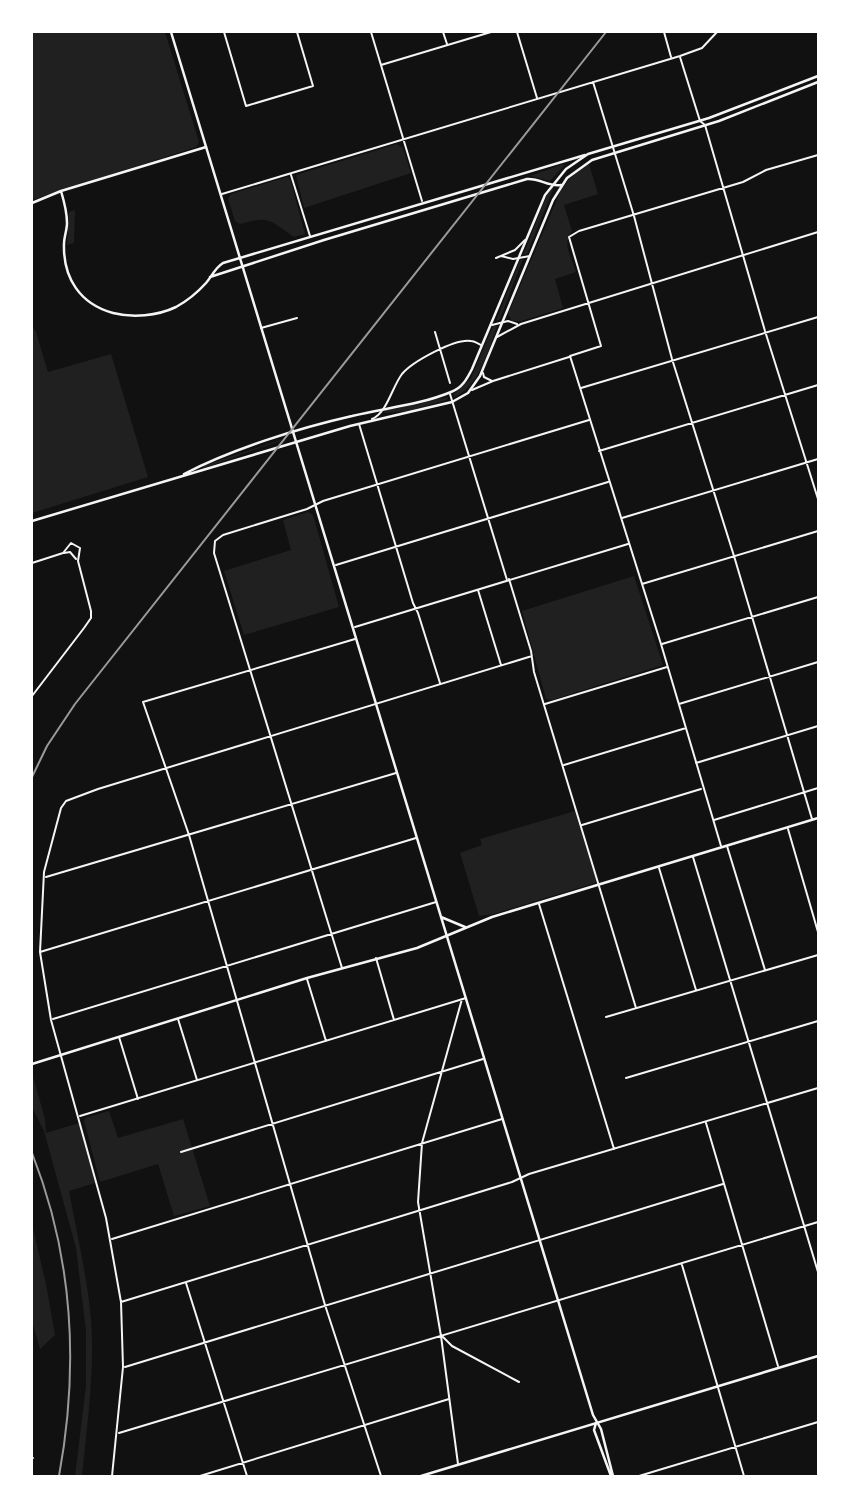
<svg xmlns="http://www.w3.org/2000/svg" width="850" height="1508" font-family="Mulish,sans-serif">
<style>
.green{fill:#202020}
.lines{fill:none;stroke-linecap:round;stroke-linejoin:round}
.minor{stroke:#f5f5f5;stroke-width:2}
.tertiary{stroke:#f5f5f5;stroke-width:2.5}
.secondary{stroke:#f5f5f5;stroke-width:2.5}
.primary{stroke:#f5f5f5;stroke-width:2.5}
.rail{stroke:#9a9a9a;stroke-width:2}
</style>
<rect width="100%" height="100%" fill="#111"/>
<path class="green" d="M32,32H165L199,142L196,147L32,200Z
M397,144L403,148L411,173L304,208L296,175Z
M563,164L564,166L550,181L530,176Z
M589,164L598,194L564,205L572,231C561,243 572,258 576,272L555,279L563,308L521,321H512L508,314L561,190L571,177Z
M287,177L290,179L305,234L294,237C270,221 270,215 240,224L235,221L228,199L231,194Z
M554,187L527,254L523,255L547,195Z
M75,210L74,243L67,245L69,212Z
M523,259L500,319L496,321L520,260Z
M32,326L36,332L48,372L111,354L148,477L32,513Z
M493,326H497C489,349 479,388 454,397V394L471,378Z
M448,397L447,400L408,411L384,413L387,410Z
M280,440L281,441C254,449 230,459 204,468L203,466Z
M308,512L313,515L339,607L244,635L224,571L291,550L283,520Z
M634,576L663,665L552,700L546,699L522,611Z
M575,811L596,880L595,883L493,914L479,916L460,853L482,845L480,839Z
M32,1073L45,1119L46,1133L79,1123L95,1183L69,1191C77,1234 87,1276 91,1319C95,1371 87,1425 82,1476H75L86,1386V1331L76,1248L44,1131L32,1107Z
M109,1111L118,1138L183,1119L210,1206L174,1216L158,1164L100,1182L84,1121L85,1118Z
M32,1224L46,1284L55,1335L40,1349L32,1321Z"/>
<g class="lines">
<path class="minor" d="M224,32L246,106L313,86L297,32
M371,32L422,201
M443,32L447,44
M517,32L537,98
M664,32L671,57
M680,57L700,121L705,125L765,331L818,499
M381,65L491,32
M593,82L634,216L672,359L734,556L812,819
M291,175L310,236
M222,194L680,56L702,48L717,32
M501,256L513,259L530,256
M496,258L515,250L525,240
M492,325L508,321L517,324
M261,328L297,318
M435,332L450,383
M497,337L521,324L818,232
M483,373L484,377L492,381
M581,388L818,317
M472,390L493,381L569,357
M450,394L507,580
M372,419C387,413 392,387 402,374C412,362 455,338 471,341C474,341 479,344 481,345
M359,424L413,603L418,613L440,683
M599,451L818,385
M622,518L818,459
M64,553L70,552L76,559
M32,563L63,553L71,543L80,548L78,561L91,611V618L84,628L32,696
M336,565L608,482
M509,579L531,651L534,672L636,1008
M642,584L818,531
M478,590L501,665
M355,627L628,544
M355,639L143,702L189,835L325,1305L381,1476
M662,644L818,597
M545,704L667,667
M679,704L818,662
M696,763L818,726
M564,765L686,728
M714,820L818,788
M582,825L701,789
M788,829L818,932
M721,846L661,644L570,356L601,346L569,237L579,231L743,182L766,170L818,155
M727,846L765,970
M693,857L818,1272
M659,868L696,990
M46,877L396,773
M539,904L614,1149
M40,952L416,838
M376,958L394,1020
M342,968L214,553L215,541L223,535L307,509L323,501L589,420
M307,979L326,1041
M606,1017L818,955
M53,1019L436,902
M178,1019L197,1080
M119,1037L138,1099
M626,1078L818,1021
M80,1116L466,998
M706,1123L778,1366
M181,1152L483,1059
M112,1239L502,1119
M682,1265L744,1476
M186,1283L247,1476
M121,1302L512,1182L529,1174L818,1088
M442,1336L452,1346L519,1382
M125,1367L723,1184
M119,1433L818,1222
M32,1458H33
M458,1464L441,1336L418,1202L422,1143L462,999
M112,1476L123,1367L121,1302L106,1218L51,1020L40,952L44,872L61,808L66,801L98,789L532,656
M200,1476L449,1399
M639,1476L818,1422"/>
<path class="tertiary" d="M61,191C64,201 67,212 67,223C67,230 64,237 64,244C63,278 80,304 113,313C133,318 157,316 176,307C187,301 197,293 206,283C212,276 215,268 223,263L585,155
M32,203L61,191L206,147
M210,277L324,240L527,179C540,178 548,187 561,185
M32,1064L307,978L417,948L492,917L818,818"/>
<path class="secondary" d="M171,32L593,1415L601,1429L613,1476
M184,474C232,449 299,428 352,416C384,408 420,405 451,392C462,388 467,379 472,369L545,195L566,169L588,154L709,118L818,76
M32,521L350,426L452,402L468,393L480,376L553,200L567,178L592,160L719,121L818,82
M441,917L465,927
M596,1423L594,1430L611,1476"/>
<path class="primary" d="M421,1476L818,1356"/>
<path class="rail" d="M32,777L47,746L75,704L606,32
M32,1153C73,1257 79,1367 59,1476"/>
</g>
<rect width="850" height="1508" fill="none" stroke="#ffffff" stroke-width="66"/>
</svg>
